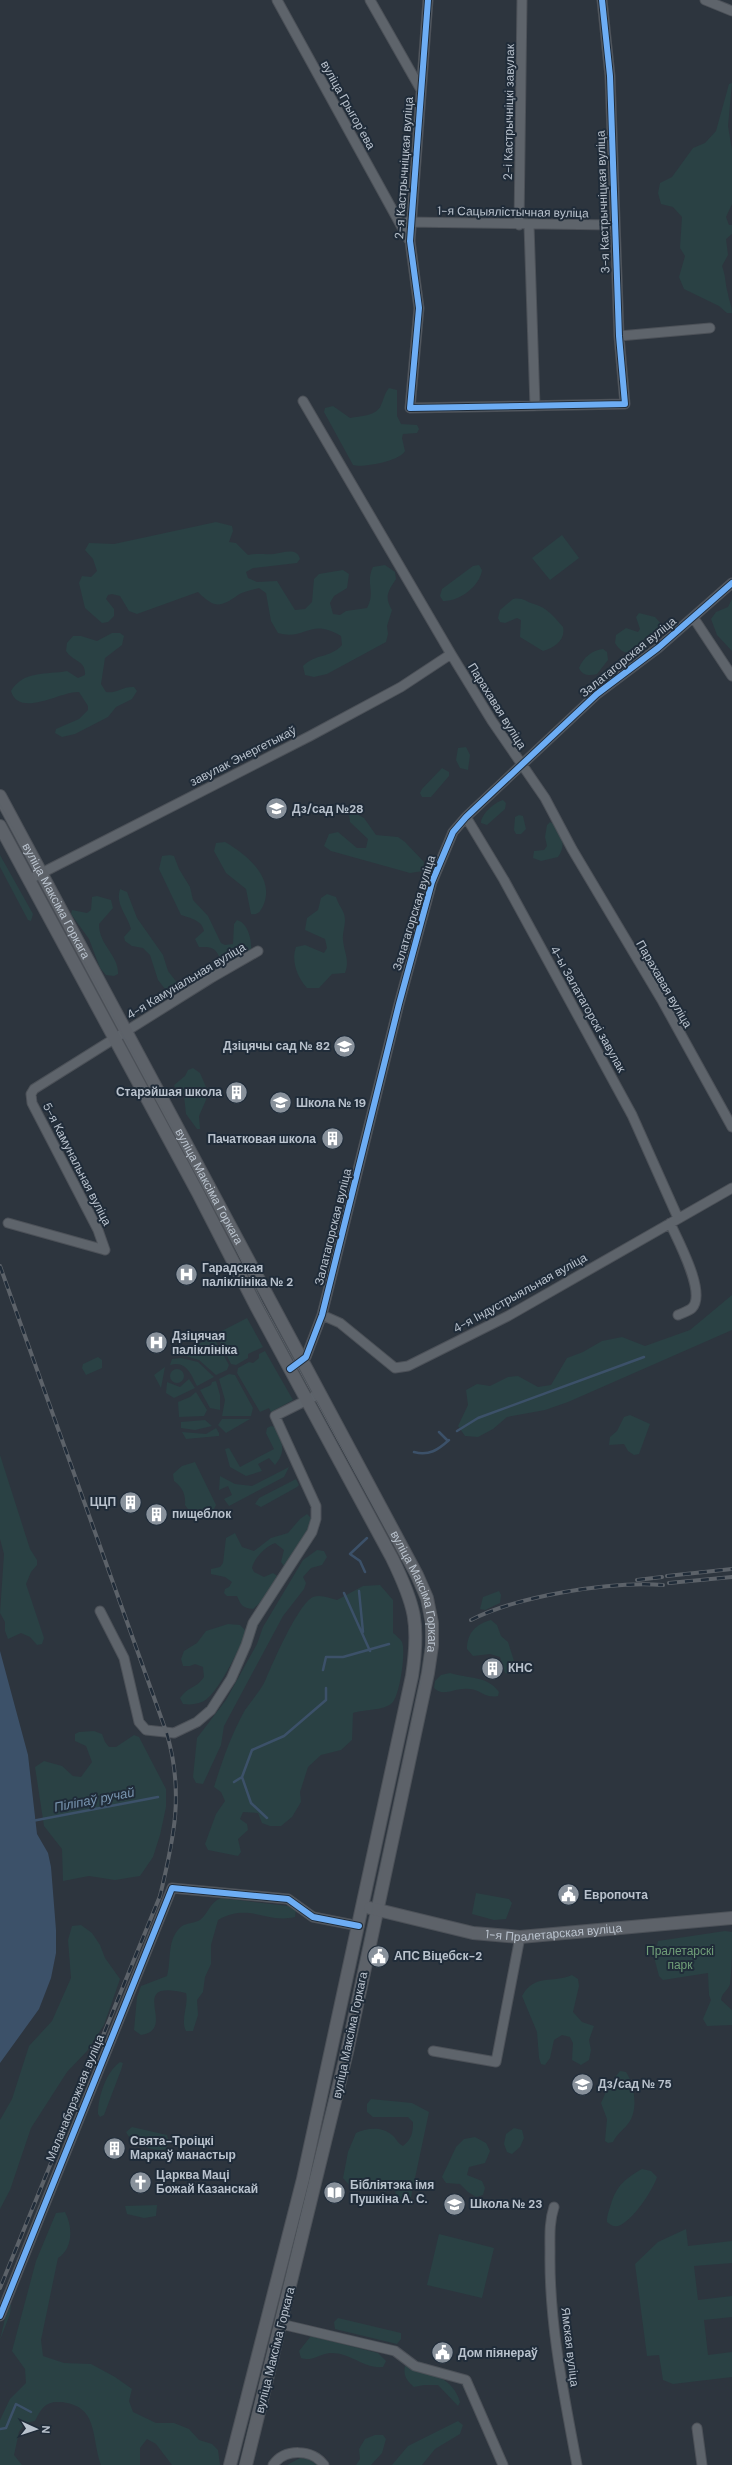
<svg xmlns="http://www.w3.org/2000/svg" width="732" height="2465" font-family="'DM Sans',sans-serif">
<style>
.green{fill:#2a4144}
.water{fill:#3c5169}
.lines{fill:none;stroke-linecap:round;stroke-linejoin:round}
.stream{stroke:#3c5169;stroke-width:2.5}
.street-casing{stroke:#4c5158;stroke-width:11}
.secondary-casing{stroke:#4c5158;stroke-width:14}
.street{stroke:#5e646b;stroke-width:9}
.secondary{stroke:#5d6269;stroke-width:12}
.tram{stroke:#5c6269;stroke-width:1}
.rail-casing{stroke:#5c6269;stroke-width:4}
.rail{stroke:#202c39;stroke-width:2.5;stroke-dasharray:8;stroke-linecap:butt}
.cycleway-casing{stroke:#202c39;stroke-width:8}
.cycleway{stroke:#6dadf4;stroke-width:6}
.labels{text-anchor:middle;stroke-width:4;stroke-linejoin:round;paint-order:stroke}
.street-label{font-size:12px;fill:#b9c2cd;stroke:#202c39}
.poi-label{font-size:12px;font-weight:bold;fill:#b9c2cd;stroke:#202c39;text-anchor:start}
.park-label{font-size:12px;fill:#709e78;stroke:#202c39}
.water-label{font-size:13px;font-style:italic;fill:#7995b0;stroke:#202c39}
</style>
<rect width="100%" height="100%" fill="#2d353e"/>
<path class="green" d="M732,83L728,126L732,150V204L726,217L729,225H732V234L726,239L728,255L722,266C726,276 725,284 728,294C729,301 732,306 732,313H727L719,306L684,289L679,277L685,256L680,248L682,217L673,207L661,204L658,193L660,183L672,177L693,148L705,143L716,131L729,84Z
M389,388L397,390V416L401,424L417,425L419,429L417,433L403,434L402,438L405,451C400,461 363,468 353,465L324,412L325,408L333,406L350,418C360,416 377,416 381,405C384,399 384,394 389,388Z
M216,522L232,526L233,531L229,542L236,543L248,555C257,553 265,555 274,554C283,553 297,547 300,559L297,563L253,568L246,572L248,578L257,582L277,581L295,610L305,609L312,602L314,579L319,574L343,570L349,574L347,588L334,596L330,603L333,614L340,615L346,611L367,608C376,592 365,583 373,567L385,565L395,572L396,579C388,591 384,597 392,610L387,626L388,634L386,642L327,674L314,677L305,675L303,666C316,653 329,659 342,645L341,636C310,617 306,641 278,633L271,621L266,593L259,588C252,590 243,592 238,595C220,608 214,608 198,592L137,614L129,611L120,596L112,594L108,595L106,599L114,609V616L108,622L102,623L85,608L79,583L82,576L91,577L97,571L93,559L85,550L89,543L114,544Z
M562,535L579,558L550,580L532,558Z
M479,565L482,570C480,586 459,602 443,601L440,596L442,589L473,566Z
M513,599C523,597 526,602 534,604C548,608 553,616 563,627C566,640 554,648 543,651L520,637L521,620L517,618L505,623L500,622L498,618L500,610Z
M732,599V651L717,635L711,619L716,612L728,607Z
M639,613L655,617L664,627L655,637L642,640L635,652C625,654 621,652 615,643L616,635L626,628L638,632L640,629L636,617Z
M112,633H120L124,636L122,645L105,658L101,684L106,692C116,694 123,686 134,687L137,691L132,699L116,707L108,717L75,734L62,737L55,733L56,729L79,719L88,710V706L79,692C63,690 19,719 11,691C24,670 46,675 67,671L78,678L85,675C86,660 73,662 66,651L67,643L73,636H81L97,641Z
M603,649L607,652L608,660L597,674C590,676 582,676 579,668C583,658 592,650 603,649Z
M466,747L470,755L468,770L460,768L456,760L458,748Z
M442,768L449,772V776L431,797H422L420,793L422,789Z
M503,800L506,803L505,809L487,825L481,823C481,814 495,802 503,800Z
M353,812L364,818L376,835L398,837L405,842L424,862L423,871L410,873L331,851L324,846L329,834L338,832L357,848H366L368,839L350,822L349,814Z
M519,815L523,816L526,829L521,834H516L514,830L515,817Z
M550,822L554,824C561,836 567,844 558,857L541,861L533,858L534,851L544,850L547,846L545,837L547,825Z
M225,842C246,854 276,878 263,906C260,912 258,915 251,914L246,889L226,873L214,851L216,843Z
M0,855L33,914L31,921L28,920L0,867Z
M170,855L174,856L179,869L190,887L193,900L208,916L221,943L225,945L233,944L234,924L237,920C248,923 252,940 251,950C242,956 226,971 216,963L219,956C214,946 209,947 199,947L195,939L204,931C202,920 190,918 181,915L159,869L162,856Z
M120,889L127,892L137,918L163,955L168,971L178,984V991L173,995L169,994L158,980L150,955L143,948L132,946L125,941L124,937L131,929C127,914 115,905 120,889Z
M327,894L336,897C338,904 342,908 344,914C347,923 342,931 343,940C344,952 350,960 345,973L332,974L319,988H307C297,977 291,961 296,947L305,945L324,953L327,948L325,939L305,930L307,918L318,910L321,898Z
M97,896L111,900L113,908L99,924C99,946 119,955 118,974L114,976L106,975L100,968L89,939L71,914L72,910L87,913L91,910L92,897Z
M193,1068L200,1073L206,1087V1100L199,1116L200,1129H197L186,1114L184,1096L177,1092L174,1085L185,1076L188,1070Z
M732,1295V1330L568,1402L545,1410L507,1417L493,1429L478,1437L465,1436L458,1426L468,1405L466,1390L477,1384L490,1386L508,1377L518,1376L538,1387L551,1385L567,1358L583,1352L602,1341L622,1337L645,1346L690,1330Z
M247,1318L263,1347L248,1354V1358L236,1365L231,1364L216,1334Z
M213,1336L229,1365L227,1370L216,1375L199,1360L179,1354Z
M265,1351L293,1400L271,1412L269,1408L260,1412L237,1373L238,1368L249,1362L253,1363L259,1358V1354Z
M98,1357L102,1360V1368L86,1375L82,1368L83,1364Z
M181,1358L198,1362L214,1377L197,1386C191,1374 186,1360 170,1365L172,1359Z
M165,1367L161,1388L154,1375Z
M170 1376a7 7 0 1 1 14 0a7 7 0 1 1-14 0Z
M229,1374L235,1375L253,1408L251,1416H222L225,1400L219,1379Z
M189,1379L195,1388L174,1398L166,1393L167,1382L180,1387Z
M216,1381L220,1395V1410L210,1408L200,1390L211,1385L212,1382Z
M196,1392L207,1410L204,1416L179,1417L178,1402L190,1397Z
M630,1415L650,1424L639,1454L634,1455L628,1451L624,1444L609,1445L610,1437L617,1431L624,1417Z
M222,1419H250L226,1433L218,1425Z
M205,1420L212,1426L195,1430L181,1428V1422Z
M271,1426L275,1427C282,1441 287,1451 275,1465L269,1458L258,1464L262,1471L246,1476L230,1467L225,1449L229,1448L240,1467L274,1449L266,1433L267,1428Z
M216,1428L219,1433V1436L186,1439L182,1432L206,1434Z
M0,1455L30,1549L37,1560V1565L31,1572L26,1584L44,1638L42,1644L37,1645L30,1637L21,1633L8,1639L5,1631V1622L0,1613L4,1554L0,1539Z
M195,1462L216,1505C213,1513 204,1521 195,1519L185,1505C186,1494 182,1487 174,1481L173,1474L182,1466Z
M289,1467L284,1477L229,1506L224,1499L232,1495L228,1486L219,1490L220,1476L235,1484L252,1486Z
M296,1479L299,1485L297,1487L261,1507L255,1504L259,1498Z
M307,1514L311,1518V1525L288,1565L284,1566L281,1562L284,1550L275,1543C266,1546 254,1558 252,1568L254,1572L264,1577L273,1573L279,1577C275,1589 262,1601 253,1609C242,1608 241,1605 237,1596H227L224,1593L225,1589L229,1587L232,1582L225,1577L211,1574V1569L220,1567L223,1563L226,1538L235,1533L242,1547L254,1551L271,1538L288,1533L300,1519Z
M317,1550L324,1551L327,1557L322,1565L311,1568L303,1577L306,1583L304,1589L283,1616L224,1726L221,1745L203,1784L196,1783L193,1777L197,1738L226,1700L257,1644L263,1627L303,1560Z
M380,1585L393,1600V1633C396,1635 400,1639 402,1642C406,1651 400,1696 392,1703C383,1711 365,1709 353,1713L352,1740L341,1750L321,1755L308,1767L300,1792L301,1802L292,1817L281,1826H270L262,1823L258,1813L243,1812L240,1819L247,1824L248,1830L238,1839L241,1852L238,1856L208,1850L205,1844L216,1814L225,1801L221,1792L214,1787C222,1761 232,1733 245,1710C252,1700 261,1690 266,1679C273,1663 298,1604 313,1597C321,1594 329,1598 337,1600L363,1586Z
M499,1591L501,1595L500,1603L485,1610L480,1609L483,1597Z
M491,1620L497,1625L501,1636L508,1642L514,1661L513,1670L509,1674L505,1673L500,1657L490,1654L473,1656L467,1649C467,1633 476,1624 491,1620Z
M228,1624L240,1625L245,1630L246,1636C237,1651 219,1692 204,1701C198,1704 190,1705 183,1704L180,1698C188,1686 196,1689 204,1677L203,1667L195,1664L190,1666H183L181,1659L184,1651L197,1643L206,1631Z
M450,1673C468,1679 487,1675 499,1692L498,1696C486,1699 481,1690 470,1689C454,1687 444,1698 434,1688L435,1681L441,1675Z
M94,1731L102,1734L105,1742L109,1747H116L134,1735L139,1737L166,1789V1807L160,1835L153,1857L140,1876L115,1880L89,1876L63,1881L62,1849L44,1826L35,1767L44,1761L62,1766L73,1776L81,1777L92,1762L86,1746L75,1741V1734L79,1732Z
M476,1893L509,1899L512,1903L506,1919L494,1920L472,1914Z
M221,1898L288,1906L296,1909L295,1917C266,1924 250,1902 218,1920L211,1945V1964L205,1977L203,1992L197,2000L198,2015L193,2031H186C180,2020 189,2005 186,1993C135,1981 163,2013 154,2028C151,2033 146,2034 141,2035L134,2030L137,1997L141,1986L167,1976C172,1959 166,1939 182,1926C187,1923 195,1923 200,1920C209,1913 209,1903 221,1898Z
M81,1925L92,1933L100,1945L105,1958L120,1979L104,2025L87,2051L67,2072L31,2128L10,2190L0,2209V2120L12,2099L29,2046L52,2021L71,1978L68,1940L72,1926Z
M725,1931L732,1932C732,1948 732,1969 730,1984C728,1991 722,1992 721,2000L732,2010V2025L707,2026L703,2019L711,2000L709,1995L708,1973L663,1980L659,1976L654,1957L658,1941Z
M572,1975L578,1979L579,1986L573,2012L582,2022L594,2026L589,2040L591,2050L589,2060L581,2065L572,2060L573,2043L570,2037L562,2035L554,2040L550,2058L545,2065L541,2064L539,2058L537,2032L522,1996C535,1973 552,1984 572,1975Z
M120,2062L123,2063L121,2070L104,2115L100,2117L98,2114C98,2097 106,2072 120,2062Z
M620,2071L626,2072C635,2085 639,2112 627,2125C622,2131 617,2134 613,2142L608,2143L605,2141L607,2119L601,2103L609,2085Z
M371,2099L412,2103L429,2112L411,2197L402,2200L396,2197L395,2188H390L385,2192L376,2183L369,2184L361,2189L351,2187L343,2178L348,2152L356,2133C366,2128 382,2126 392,2135C397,2139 397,2143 403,2146C412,2139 413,2132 413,2122L408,2117H373L367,2112V2104Z
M132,2127L167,2135L169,2142L166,2149C155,2153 131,2143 126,2132Z
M514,2128L522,2130L524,2138L520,2147L512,2154L507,2152L504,2144L506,2134Z
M475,2137L486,2143L490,2151L485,2163L469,2167L467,2175L482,2181L485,2188L483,2195L476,2197L468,2192L460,2184L446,2183L442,2177L456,2147L464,2139Z
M642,2169L651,2171L657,2177C653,2190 632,2222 618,2226C613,2227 611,2225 607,2222C607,2214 609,2211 611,2204C617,2185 625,2179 642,2169Z
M157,2205L156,2216L144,2218L127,2214L125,2206Z
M65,2212C73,2227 73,2249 58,2258L41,2340L43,2356L64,2363L91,2364L115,2377L132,2389L129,2401L133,2412L156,2423H174L189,2429L199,2440L212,2444L218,2450L220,2465H172L156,2444L147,2439L140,2448V2465H101C91,2437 99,2405 60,2402C45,2401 41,2409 35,2421L25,2423L19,2432L14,2455L22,2465H0V2420L10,2399L26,2383L25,2369L12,2351L36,2261L56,2213Z
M686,2229L688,2246L732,2241V2263L694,2266L698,2300L732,2296V2317L704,2320L708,2355L732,2352V2377L673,2384L663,2380L659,2355L647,2356L635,2264L658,2242Z
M439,2234L494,2248L482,2298L427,2285Z
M8,2305H11L10,2314L0,2340Z
M338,2318L401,2333V2339L397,2344L335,2329L334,2322Z
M311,2336L378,2353L386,2361L383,2367C364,2369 350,2352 330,2353C320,2354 311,2362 301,2358L299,2351Z
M411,2365C431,2373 454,2379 460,2402L458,2406L438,2385H424L414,2387C407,2381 403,2376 405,2366Z
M458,2421L463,2425L460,2434L435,2449L422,2465H392L408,2446Z
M375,2435H383L386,2439L382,2453L371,2465H356L360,2459L359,2449L365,2439Z
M300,2458L308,2459L318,2465H287Z"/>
<path class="water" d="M0,1651L28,1755L37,1834L48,1853L51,1867L56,1930V1953L51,1978L39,2009L0,2063Z"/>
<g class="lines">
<path class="stream" d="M457,1431L478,1418L644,1357
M439,1432L448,1441
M414,1452C429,1456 438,1450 449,1440
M365,1572L360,1561L350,1554L367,1538
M359,1591L363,1632
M344,1593L370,1651
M323,1670L326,1657H343L389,1644
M242,1777L251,1803L267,1818
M234,1782L242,1777L252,1750L284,1736L326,1700V1688
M32,1821L158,1797
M0,2429L6,2428L16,2404L31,2412"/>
<defs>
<path id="street" d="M277,0L409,240
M370,0L420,88
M428,0L410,241L419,308L410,408L625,404L619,336L610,76L602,0
M705,0L732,11
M406,222L614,225
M519,225L522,0
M529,225L535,406
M619,336L710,328
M303,401L451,654L492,721L545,798L572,849L663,1002L732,1127
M693,617L732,676
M466,817L504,880L632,1115L678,1218
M28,880L310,736L401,687L451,654
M8,1223L105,1250
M670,1223C677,1239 707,1293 692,1308C689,1311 682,1313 678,1315
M105,1250L98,1230L32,1103L31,1094L34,1089L211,978L258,951
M322,1315L340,1323L395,1368L408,1366L508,1316L732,1188
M290,1369L306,1357L322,1315L399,1004L432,882L453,832L466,817L597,694L658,648L732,583
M100,1611L124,1658L139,1722L146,1730L174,1733L197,1722L211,1710L231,1679L246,1645L253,1623L312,1532L316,1519V1506L275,1416L319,1394
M433,2051L496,2062L520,1937
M554,2207C549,2222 550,2237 550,2253C549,2324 564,2395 577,2465
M0,2316L172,1888L288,1899L313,1917L359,1926
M281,2324L395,2351L415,2366L466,2380L503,2465
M697,2428L702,2465
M273,2465C285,2448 312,2449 324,2465"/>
<g id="secondary">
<path id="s1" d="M0,796L417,1575L427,1598L432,1623V1646L428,1673L347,2052L246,2465"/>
<path d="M0,826L198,1193L256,1306L392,1558C415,1605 420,1624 412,1676L303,2179L230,2465"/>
<path id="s2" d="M370,1908L473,1933L520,1937L732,1918"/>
</g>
</defs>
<use href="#street" class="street-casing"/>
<use href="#secondary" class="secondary-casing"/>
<use href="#street" class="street"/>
<use href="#secondary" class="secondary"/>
<path class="tram" d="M0,804L217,1211L262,1302L417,1586C429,1618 428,1644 422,1677L342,2051L240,2465"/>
<defs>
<path id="rail" d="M0,1266L167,1734C184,1793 174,1838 160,1896L0,2288
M667,1576L732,1569
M637,1580L662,1577
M669,1583L732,1577
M471,1620C517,1596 611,1581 663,1585"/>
</defs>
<use href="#rail" class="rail-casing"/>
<use href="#rail" class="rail"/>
<defs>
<path id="cycleway" d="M428,0L410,241L419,308L410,408L625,404L619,336L610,76L602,0
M290,1369L306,1357L322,1315L399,1004L432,882L453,832L466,817L597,694L658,648L732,583
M0,2316L172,1888L288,1899L313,1917L359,1926"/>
</defs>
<use href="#cycleway" class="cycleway-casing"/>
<use href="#cycleway" class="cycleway"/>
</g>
<defs>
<symbol id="school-disc" viewBox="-11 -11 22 22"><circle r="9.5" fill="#88919b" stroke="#202c39"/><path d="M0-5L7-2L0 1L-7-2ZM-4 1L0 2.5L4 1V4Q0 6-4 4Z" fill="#fff"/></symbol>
<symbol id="building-disc" viewBox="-11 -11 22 22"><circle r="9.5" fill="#88919b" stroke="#202c39"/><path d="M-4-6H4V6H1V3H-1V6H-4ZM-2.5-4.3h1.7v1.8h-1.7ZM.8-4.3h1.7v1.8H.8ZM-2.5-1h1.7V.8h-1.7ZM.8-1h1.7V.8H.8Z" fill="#fff"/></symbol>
<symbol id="hospital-disc" viewBox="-11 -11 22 22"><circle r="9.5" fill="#88919b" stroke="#202c39"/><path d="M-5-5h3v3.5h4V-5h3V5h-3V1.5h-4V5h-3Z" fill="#fff"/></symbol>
<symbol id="civic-disc" viewBox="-11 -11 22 22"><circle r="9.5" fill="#88919b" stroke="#202c39"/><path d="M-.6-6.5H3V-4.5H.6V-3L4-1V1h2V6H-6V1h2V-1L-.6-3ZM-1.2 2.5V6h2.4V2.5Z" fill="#fff"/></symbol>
<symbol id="church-disc" viewBox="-11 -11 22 22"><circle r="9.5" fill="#88919b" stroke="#202c39"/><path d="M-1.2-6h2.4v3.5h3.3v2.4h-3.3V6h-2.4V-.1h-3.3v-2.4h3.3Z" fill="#fff"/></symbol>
<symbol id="library-disc" viewBox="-11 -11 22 22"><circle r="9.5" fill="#88919b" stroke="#202c39"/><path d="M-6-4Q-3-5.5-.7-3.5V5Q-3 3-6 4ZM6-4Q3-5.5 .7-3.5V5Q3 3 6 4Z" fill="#fff"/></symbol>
</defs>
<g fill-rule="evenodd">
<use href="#school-disc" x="264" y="796" width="25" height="25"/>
<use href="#school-disc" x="332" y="1034" width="25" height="25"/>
<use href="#building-disc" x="224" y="1080" width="25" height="25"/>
<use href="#school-disc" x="268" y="1090" width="25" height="25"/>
<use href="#building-disc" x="320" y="1126" width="25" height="25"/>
<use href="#hospital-disc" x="174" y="1262" width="25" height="25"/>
<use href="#hospital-disc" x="144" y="1330" width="25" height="25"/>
<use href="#building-disc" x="118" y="1490" width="25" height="25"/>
<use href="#building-disc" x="144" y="1502" width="25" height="25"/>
<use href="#building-disc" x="480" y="1656" width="25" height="25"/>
<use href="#civic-disc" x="556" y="1882" width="25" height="25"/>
<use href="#civic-disc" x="366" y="1944" width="25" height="25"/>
<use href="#school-disc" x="570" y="2072" width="25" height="25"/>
<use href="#building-disc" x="102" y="2136" width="25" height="25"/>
<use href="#church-disc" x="128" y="2170" width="25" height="25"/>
<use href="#library-disc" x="322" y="2180" width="25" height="25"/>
<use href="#school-disc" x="442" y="2192" width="25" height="25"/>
<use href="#civic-disc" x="430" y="2340" width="25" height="25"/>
</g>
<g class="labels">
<g class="street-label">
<text transform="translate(348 105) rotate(61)" y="4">вуліца Грыгорʼева</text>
<text transform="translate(509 112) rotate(-89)" y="4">2-і Кастрычніцкі завулак</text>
<text transform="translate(404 168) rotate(-86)" y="4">2-я Кастрычніцкая вуліца</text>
<text transform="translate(603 202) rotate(-92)" y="4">3-я Кастрычніцкая вуліца</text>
<text transform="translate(513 212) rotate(1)" y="4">1-я Сацыялістычная вуліца</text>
<text transform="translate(628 657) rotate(-39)" y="4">Залатагорская вуліца</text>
<text transform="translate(497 706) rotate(58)" y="4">Парахавая вуліца</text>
<text transform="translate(243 756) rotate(-27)" y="4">завулак Энергетыкаў</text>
<text dy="4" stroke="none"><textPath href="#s1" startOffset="119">вуліца Максіма Горкага</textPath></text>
<text transform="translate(414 913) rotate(-73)" y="4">Залатагорская вуліца</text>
<text transform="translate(186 981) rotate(-31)" y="4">4-я Камунальная вуліца</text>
<text transform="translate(664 984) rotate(60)" y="4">Парахавая вуліца</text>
<text transform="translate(588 1009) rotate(61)" y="4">4-ы Залатагорскі завулак</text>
<text transform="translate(77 1164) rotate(63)" y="4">5-я Камунальная вуліца</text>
<text dy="4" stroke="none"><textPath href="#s1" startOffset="443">вуліца Максіма Горкага</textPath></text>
<text transform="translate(333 1227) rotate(-76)" y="4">Залатагорская вуліца</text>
<text transform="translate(520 1293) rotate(-29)" y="4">4-я Індустрыяльная вуліца</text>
<text dy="4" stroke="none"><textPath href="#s1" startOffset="899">вуліца Максіма Горкага</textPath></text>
<text dy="4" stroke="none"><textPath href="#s2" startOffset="187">1-я Пралетарская вуліца</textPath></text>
<text transform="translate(350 2035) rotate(-78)" y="4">вуліца Максіма Горкага</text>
<text transform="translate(75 2098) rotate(-68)" y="4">Маланабярэжная вуліца</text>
<text transform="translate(570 2347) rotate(83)" y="4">Ямская вуліца</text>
<text transform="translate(275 2350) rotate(-76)" y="4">вуліца Максіма Горкага</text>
</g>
<g class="poi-label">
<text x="292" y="813">Дз/сад №28</text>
<text x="330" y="1050" text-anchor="end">Дзіцячы сад № 82</text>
<text x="222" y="1096" text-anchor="end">Старэйшая школа</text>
<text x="296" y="1107">Школа № 19</text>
<text x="316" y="1143" text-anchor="end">Пачатковая школа</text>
<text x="202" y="1272">Гарадская<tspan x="202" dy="14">паліклініка № 2</tspan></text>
<text x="172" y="1340">Дзіцячая<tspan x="172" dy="14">паліклініка</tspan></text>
<text x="116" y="1506" text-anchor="end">ЦЦП</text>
<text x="172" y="1518">пищеблок</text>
<text x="508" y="1672">КНС</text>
<text x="584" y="1899">Европочта</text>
<text x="394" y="1960">АПС Віцебск-2</text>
<text x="598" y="2088">Дз/сад № 75</text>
<text x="130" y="2145">Свята-Троіцкі<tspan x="130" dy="14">Маркаў манастыр</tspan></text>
<text x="156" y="2179">Царква Маці<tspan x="156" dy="14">Божай Казанскай</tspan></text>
<text x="350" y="2189">Бібліятэка імя<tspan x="350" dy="14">Пушкіна А. С.</tspan></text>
<text x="470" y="2208">Школа № 23</text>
<text x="458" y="2357">Дом піянераў</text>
</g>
<g class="park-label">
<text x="680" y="1955">Пралетарскі<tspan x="680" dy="14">парк</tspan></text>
</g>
<g class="water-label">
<text transform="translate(94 1799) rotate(-11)" y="5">Піліпаў ручай</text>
</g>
</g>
<g transform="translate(36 2429) rotate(93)" stroke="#202c39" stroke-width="3" paint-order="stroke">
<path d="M0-3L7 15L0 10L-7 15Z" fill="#b9c2cd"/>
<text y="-6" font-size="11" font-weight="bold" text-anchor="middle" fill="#b9c2cd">N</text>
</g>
</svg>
